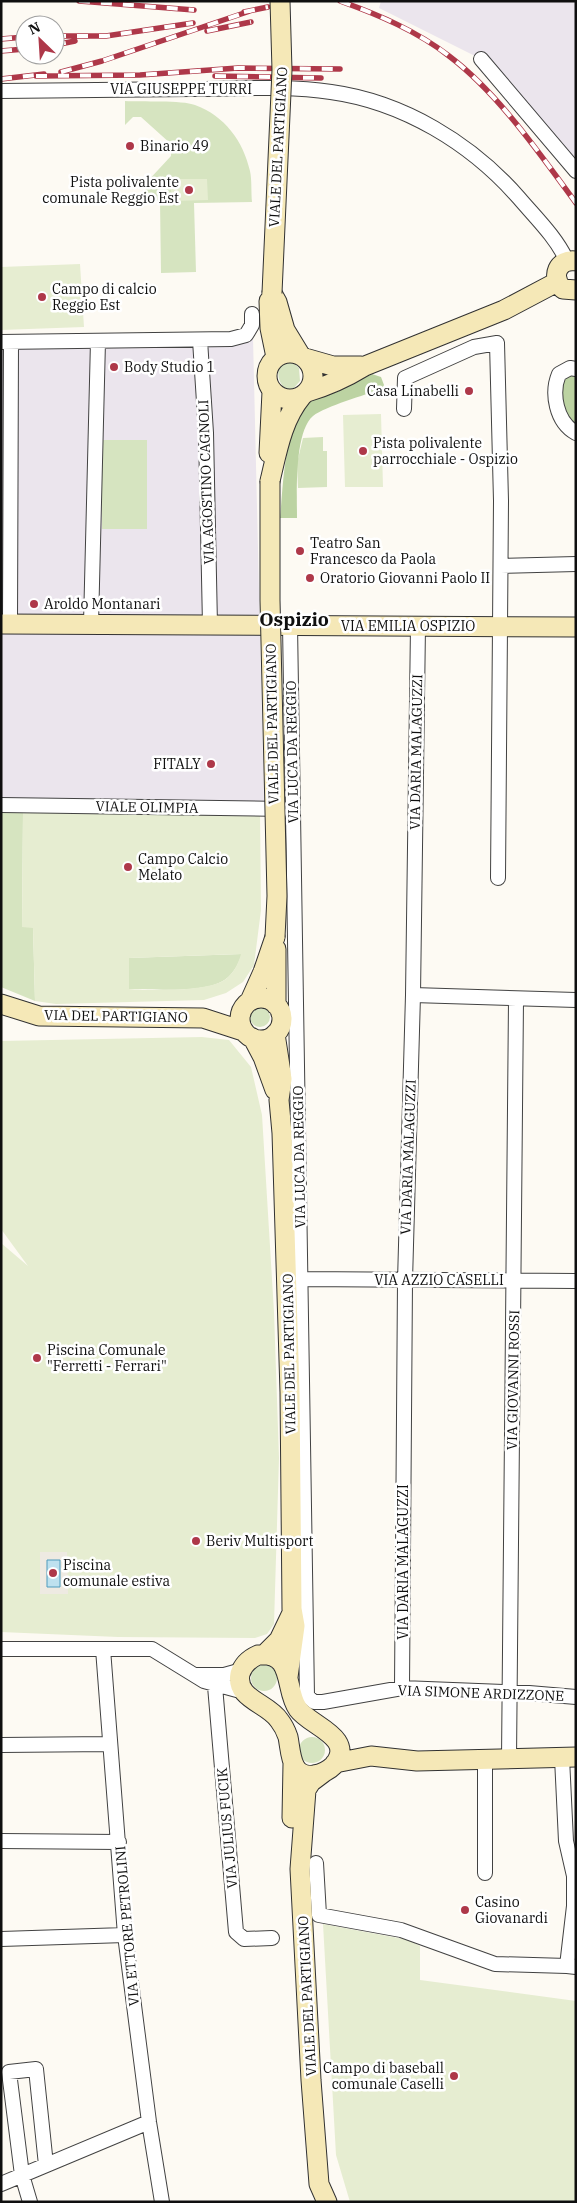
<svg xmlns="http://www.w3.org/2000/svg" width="577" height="2203" font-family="'IBM Plex Serif',serif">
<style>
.industrial{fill:#ebe5ed}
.green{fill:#d6e4c0}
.forest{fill:#bcd3a2}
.pitch{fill:#e6edd1;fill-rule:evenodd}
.plaza{fill:#eeeae2}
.water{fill:#bee1ef;stroke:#4e9bbd}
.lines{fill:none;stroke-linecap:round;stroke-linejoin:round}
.street-casing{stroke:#424242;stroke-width:16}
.secondary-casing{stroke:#313131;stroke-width:21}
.street{stroke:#fff;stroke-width:14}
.secondary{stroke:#f5e8b7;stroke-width:19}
.rail-casing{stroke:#ae3849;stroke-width:5.5}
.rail{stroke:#fff;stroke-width:4;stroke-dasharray:11;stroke-linecap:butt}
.secondary-bridge-casing{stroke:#313131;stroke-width:21;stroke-linecap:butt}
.secondary-bridge{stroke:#f5e8b7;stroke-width:19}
.poi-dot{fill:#ae3849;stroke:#fff;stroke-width:2}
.labels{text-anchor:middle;stroke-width:5;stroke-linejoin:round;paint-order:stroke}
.street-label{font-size:14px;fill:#0f0f0f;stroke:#fff}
.poi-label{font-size:14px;fill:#0f0f0f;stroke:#fff;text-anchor:start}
.district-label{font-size:19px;font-weight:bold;fill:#0f0f0f;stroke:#fff}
</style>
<rect width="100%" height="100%" fill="#fdfaf3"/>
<path class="industrial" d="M381,1H576V159L481,59L379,8Z
M253,338L264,802L1,800V342Z"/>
<path class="green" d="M125,101C141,102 182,100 195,105C225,116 243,141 250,171C252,180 251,192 252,202L194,203L196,272L161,273L160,201H145V184L171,156V144L141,117H133L125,125Z
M292,361L299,368L300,381L292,390L285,389C275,378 275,363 292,361Z
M323,437V451H327V487L298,488L297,463L303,438Z
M102,440H147V529H102Z
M1,813H23L22,927H33L35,1001L1,987Z
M242,954C238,965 232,977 221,982C198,993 155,989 129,989L128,958Z
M250 1017a10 10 0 1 1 20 0a10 10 0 1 1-20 0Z
M251 1678a13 13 0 1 1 26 0a13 13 0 1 1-26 0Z
M299 1750a13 13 0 1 1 26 0a13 13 0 1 1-26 0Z"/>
<path class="forest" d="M372,374L381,377L384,385L382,389C365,395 326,406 313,416C294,432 297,494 297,518H280C284,481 283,416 319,395C335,386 355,380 372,374Z
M576,374V426C558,411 562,396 564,375Z"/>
<path class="pitch" d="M170,179H207L208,200L172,201Z
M80,264L84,327L1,330V267Z
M381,414L383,487H345L343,415Z
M23,813H260L261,910L254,965L243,982L226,993L204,1000L56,1004L35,1001L33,928L22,927ZM241,954C238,965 232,977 221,982C202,991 151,991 129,989V958Z
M202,1037L229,1040L251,1067L262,1115L274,1312L279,1458L274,1624L267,1634L255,1638L118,1637L1,1632V1243L28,1266L1,1229V1041Z
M323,1924L409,1940L420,1946V1980L576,2001V2202H350L336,2155Z"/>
<path class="plaza" d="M40,1552H67L68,1594H40Z"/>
<path class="water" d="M47,1560H60V1587H47Z"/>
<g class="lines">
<defs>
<path id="street" d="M481,59L576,171
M1,91C64,90 128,90 191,89C237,89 285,85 331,92C403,102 471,143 519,198C536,218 556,237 567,261
M200,340L206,433L210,625
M1,342L231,339L246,335L252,325V314
M576,369L570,368L559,374C551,393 556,422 576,433
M404,409L405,378L474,347L497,343L501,501L498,878
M501,566L576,564
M10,624L11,342
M91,624L98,341
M290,625L307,1696L314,1702H323L402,1688L529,1693L576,1697
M1,805L283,809
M413,995L576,1000
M301,1279L576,1281
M1,1649H152L204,1681L244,1692
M103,1649L125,1935L149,2122L162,2202
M197,1675H224L242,1670
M215,1686L236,1932L244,1939L272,1938
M402,1688L405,1281L413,995L418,626
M1,1745L110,1744
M562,1758L566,1841L574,1876V1906L567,1966L576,1967
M509,1759L516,1000
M485,1760V1873
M1,1841L119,1842
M316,1863L319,1915L401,1930L495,1964L567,1966
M1,1939L125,1935
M1,2184L149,2122
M30,2202L22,2175L9,2072L36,2069L46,2165"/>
<path id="secondary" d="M576,261C558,258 550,277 563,289L576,290
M272,293L277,302L285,330L299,353
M269,301L270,328L276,357
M267 376a23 23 0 1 1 46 0a23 23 0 1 1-46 0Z
M305,358L333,366H361
M307,392C328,386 347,377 365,366L504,310L557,282
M269,453L272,392
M270,481C277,452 282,420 302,396
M1,624L576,627
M276,949V1005
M240 1019a21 21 0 1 1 42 0a21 21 0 1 1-42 0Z
M250,1001L263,972L275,937
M1,1004L39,1016L203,1018L243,1031
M275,1034L282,1079L279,1100L282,1133L290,1392L292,1609L295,1626L288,1677
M253,1038L263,1057L275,1090
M258,1655C295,1651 284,1690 298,1709C310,1726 356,1737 334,1765C329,1770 321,1774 314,1775C290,1779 291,1751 288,1737C286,1731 283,1725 279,1720C268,1703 235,1699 240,1674C243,1664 249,1659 258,1655Z
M264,1655L279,1640L291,1615
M335,1763L371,1756L417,1761L576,1757
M323,1773L311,1782L306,1790L300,1869L311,2080L319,2184L327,2202
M292,1818L293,1764"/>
</defs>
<use href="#street" class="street-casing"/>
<use href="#secondary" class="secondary-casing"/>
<use href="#street" class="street"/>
<use href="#secondary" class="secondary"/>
<defs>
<path id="rail" d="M79,1L194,10
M340,1C379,15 417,31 449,56C498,93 540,154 576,203
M244,12L268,7
M207,31L251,22
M55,36H106L193,23
M1,39L25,37
M55,45L75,41
M1,51L25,49
M61,72L102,61L250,11
M36,76L140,75L238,68L340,69
M215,76L321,78
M1,79L44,74"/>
</defs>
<use href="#rail" class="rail-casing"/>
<use href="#rail" class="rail"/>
<defs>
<path id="secondary-bridge" d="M272,293L282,70L280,1
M270,481V600L277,896L275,937"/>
</defs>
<use href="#secondary-bridge" class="secondary-bridge-casing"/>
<use href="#secondary-bridge" class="secondary-bridge"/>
</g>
<g class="poi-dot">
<circle cx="130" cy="146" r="5"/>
<circle cx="189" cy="190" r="5"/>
<circle cx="42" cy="297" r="5"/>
<circle cx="114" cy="367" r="5"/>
<circle cx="469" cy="391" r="5"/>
<circle cx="363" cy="451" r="5"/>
<circle cx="300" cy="551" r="5"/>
<circle cx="310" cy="578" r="5"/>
<circle cx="34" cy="604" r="5"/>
<circle cx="211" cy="764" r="5"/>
<circle cx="128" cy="867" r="5"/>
<circle cx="37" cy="1358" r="5"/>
<circle cx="196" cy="1541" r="5"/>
<circle cx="53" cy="1573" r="5"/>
<circle cx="465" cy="1910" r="5"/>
<circle cx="454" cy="2076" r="5"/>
</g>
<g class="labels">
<g class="street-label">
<text x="181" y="94">VIA GIUSEPPE TURRI</text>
<text transform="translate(278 147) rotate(-87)" y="5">VIALE DEL PARTIGIANO</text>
<text transform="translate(206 482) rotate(-92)" y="5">VIA AGOSTINO CAGNOLI</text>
<text x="408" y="631">VIA EMILIA OSPIZIO</text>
<text transform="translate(272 724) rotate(-91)" y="5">VIALE DEL PARTIGIANO</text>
<text transform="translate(292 752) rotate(-91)" y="5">VIA LUCA DA REGGIO</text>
<text transform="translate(416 752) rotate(-89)" y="5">VIA DARIA MALAGUZZI</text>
<text transform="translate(147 807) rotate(1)" y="5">VIALE OLIMPIA</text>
<text transform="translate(116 1016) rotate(1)" y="5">VIA DEL PARTIGIANO</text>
<text transform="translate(299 1157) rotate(-91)" y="5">VIA LUCA DA REGGIO</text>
<text transform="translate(408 1157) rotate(-88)" y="5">VIA DARIA MALAGUZZI</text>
<text x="439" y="1285">VIA AZZIO CASELLI</text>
<text transform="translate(289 1354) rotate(-91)" y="5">VIALE DEL PARTIGIANO</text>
<text transform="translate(513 1380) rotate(-89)" y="5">VIA GIOVANNI ROSSI</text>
<text transform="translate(403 1562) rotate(-90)" y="5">VIA DARIA MALAGUZZI</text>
<text transform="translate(481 1693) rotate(2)" y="5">VIA SIMONE ARDIZZONE</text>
<text transform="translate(227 1828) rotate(-95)" y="5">VIA JULIUS FUCIK</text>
<text transform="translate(127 1926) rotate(-95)" y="5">VIA ETTORE PETROLINI</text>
<text transform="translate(307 1996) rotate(-93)" y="5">VIALE DEL PARTIGIANO</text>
</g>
<g class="poi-label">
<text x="140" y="151">Binario 49</text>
<text x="179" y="187" text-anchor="end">Pista polivalente<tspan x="179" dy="16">comunale Reggio Est</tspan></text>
<text x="52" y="294">Campo di calcio<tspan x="52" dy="16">Reggio Est</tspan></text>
<text x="124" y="372">Body Studio 1</text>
<text x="459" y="396" text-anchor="end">Casa Linabelli</text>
<text x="373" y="448">Pista polivalente<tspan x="373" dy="16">parrocchiale - Ospizio</tspan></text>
<text x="310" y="548">Teatro San<tspan x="310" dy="16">Francesco da Paola</tspan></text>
<text x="320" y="583">Oratorio Giovanni Paolo II</text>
<text x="44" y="609">Aroldo Montanari</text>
<text x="201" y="769" text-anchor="end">FITALY</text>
<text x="138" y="864">Campo Calcio<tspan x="138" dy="16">Melato</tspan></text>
<text x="47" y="1355">Piscina Comunale<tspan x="47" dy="16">"Ferretti - Ferrari"</tspan></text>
<text x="206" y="1546">Beriv Multisport</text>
<text x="63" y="1570">Piscina<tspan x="63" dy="16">comunale estiva</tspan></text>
<text x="475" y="1907">Casino<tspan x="475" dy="16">Giovanardi</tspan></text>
<text x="444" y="2073" text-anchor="end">Campo di baseball<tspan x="444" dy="16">comunale Caselli</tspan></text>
</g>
<g class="district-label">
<text x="294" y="626">Ospizio</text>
</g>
</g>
<rect width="577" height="2203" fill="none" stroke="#0f0f0f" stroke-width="5"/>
<g transform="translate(40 40) rotate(335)"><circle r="24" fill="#ffffff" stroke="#9f9f9f"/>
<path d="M0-4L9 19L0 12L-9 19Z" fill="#ae3849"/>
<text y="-8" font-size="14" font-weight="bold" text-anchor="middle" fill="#0f0f0f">N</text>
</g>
</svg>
